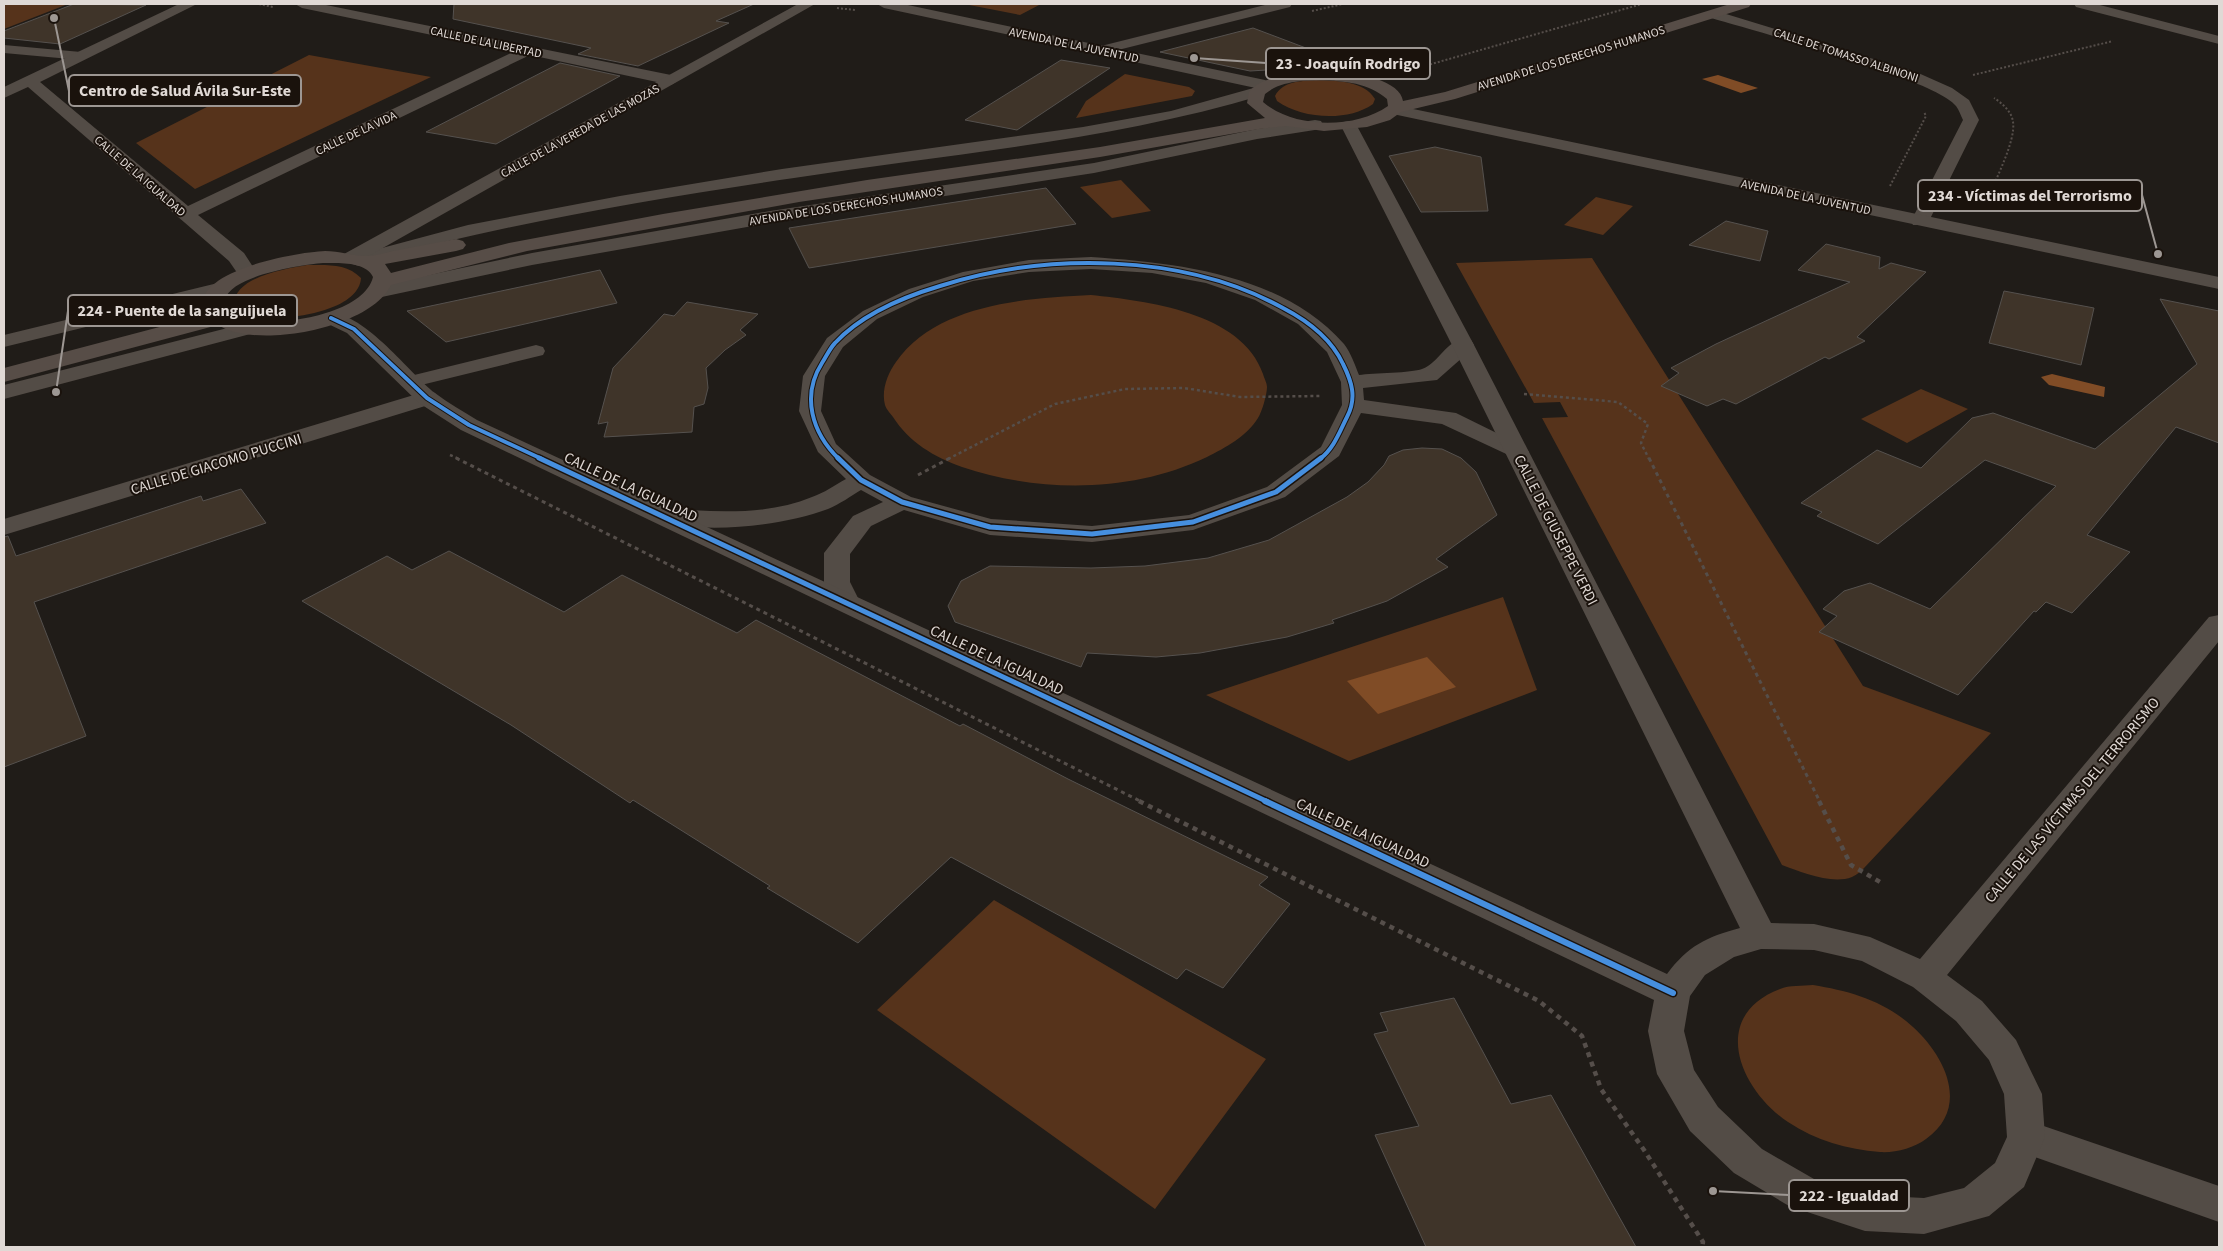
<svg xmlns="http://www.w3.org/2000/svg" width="2223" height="1251" font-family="'Source Sans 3',sans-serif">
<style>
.green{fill:#56331b}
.water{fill:#804c26}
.building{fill:#3f3429;stroke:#55514e}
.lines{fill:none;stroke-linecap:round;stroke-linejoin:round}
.path-far3{stroke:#554e4a;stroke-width:2;stroke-dasharray:2 2;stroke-linecap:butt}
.path-far2{stroke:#554e4a;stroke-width:2.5;stroke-dasharray:3 3;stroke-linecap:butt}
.path-far1{stroke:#554e4a;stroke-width:3;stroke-dasharray:4 4;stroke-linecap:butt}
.path{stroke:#554e4a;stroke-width:4.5;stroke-dasharray:5 5;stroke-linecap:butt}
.service{fill:#534c46;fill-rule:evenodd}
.minor{fill:#534c46;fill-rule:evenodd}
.tertiary{fill:#534c46;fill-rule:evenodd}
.secondary{fill:#574d47;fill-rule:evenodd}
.cycleway-far2-casing{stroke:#1a120c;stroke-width:6}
.cycleway-far1-casing{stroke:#1a120c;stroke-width:8}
.cycleway-casing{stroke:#1a120c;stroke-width:9}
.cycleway-far2{stroke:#468fdf;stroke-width:4}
.cycleway-far1{stroke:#468fdf;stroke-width:5}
.cycleway{stroke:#468fdf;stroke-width:6}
.labels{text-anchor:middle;stroke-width:4;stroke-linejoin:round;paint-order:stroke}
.far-street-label{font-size:12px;fill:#e0d9d5;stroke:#1a120c}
.street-label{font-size:15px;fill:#e0d9d5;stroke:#1a120c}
.leader{fill:none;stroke:#9d9793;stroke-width:2}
.callout-dot{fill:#9d9793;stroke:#1a120c;stroke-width:2}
.callout{fill:#1a120c;stroke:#9d9793;stroke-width:2}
.callout-label{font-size:16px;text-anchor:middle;font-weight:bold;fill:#e0d9d5}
</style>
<rect width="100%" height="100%" fill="#201c18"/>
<path class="green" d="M4,4H68L4,29Z
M964,4H1041L1020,15Z
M309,55L431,77L195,189L136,143Z
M1125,74L1189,87L1195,91L1192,96L1076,118L1086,101Z
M1316,80C1335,81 1364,80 1375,99L1373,104C1348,122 1302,119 1277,101L1275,96C1283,81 1301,81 1316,80Z
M1121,180L1151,211L1112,218L1080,187Z
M1596,197L1633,206L1603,235L1564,225Z
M1592,258L1863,686L1991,733L1865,867C1862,870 1857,875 1852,877C1832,885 1801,872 1782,865L1542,418L1568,417L1560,402L1534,403L1456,263Z
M307,265C326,265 347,263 361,278C359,312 285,321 259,317C249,316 242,313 234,307C231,277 285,269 307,265Z
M1091,295C1146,301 1242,312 1263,374C1264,378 1267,383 1267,387C1267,394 1262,412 1258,418C1247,436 1225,448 1207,457C1132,493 1040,493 962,467C934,457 909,442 893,417C891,414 886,409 885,405C881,390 888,373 896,362C936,304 1026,298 1091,295Z
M1921,389L1968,409L1907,443L1861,419Z
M1503,597L1537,690L1349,761L1206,695Z
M994,900L1266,1059L1155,1209L877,1010Z
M1813,985C1850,991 1885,1001 1913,1027C1946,1057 1970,1108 1926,1139C1914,1148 1895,1153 1880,1152C1847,1149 1816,1141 1788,1122C1739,1089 1709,1016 1780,989C1789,985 1803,986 1813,985Z"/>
<path class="water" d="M1718,75L1758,88L1741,93L1702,79Z
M2052,374L2105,387L2104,397L2049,385L2041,377Z
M1427,657L1456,687L1378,714L1347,681Z"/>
<path class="building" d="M74,4L146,5L60,44L4,38V31Z
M454,4H754L716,21L729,23L638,66L578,54L591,48L453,19Z
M1253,28L1351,65L1250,71L1160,52Z
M1061,60L1110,68L1017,130L965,120Z
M560,63L620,76L496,144L426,132Z
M1435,147L1481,157L1488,211L1421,212L1389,156Z
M1046,188L1076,224L809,268L789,228Z
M1726,221L1768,231L1760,261L1689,245Z
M1826,244L1880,257L1879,269L1891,263L1926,272L1857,337L1865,341L1829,359L1825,357L1736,404L1723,399L1707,406L1661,386L1679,373L1671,368L1716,344L1850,282L1798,270Z
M600,270L617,303L446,342L407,311Z
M2004,291L2094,308L2081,365L1989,343Z
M2160,299L2219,311V443L2176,427L2087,535L2130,552L2072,613L2046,602L2036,612L2034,611L1958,695L1819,632L1837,616L1823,609L1844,591L1870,583L1930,609L2056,486L1985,460L1878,544L1817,516L1822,512L1801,503L1877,450L1921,468L1972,418L1993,413L2095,449L2197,364Z
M687,302L758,314L740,330L746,335L725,350L706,368L708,388L704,404L694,407L692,432L604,437L608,422L598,424L613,368L664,314L674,316Z
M1422,448L1442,449L1461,458L1476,472L1497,515L1436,559L1448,567L1387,601L1332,620L1334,623L1287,637L1200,653L1156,657L1087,653L1081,667L955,622L948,606L961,581L990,566L1091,568L1145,566L1208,558L1269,540L1347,497L1368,482L1384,465L1389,456L1403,450Z
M241,489L266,523L34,602L86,736L4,767V537L8,536L16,556L201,496L203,501Z
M449,551L564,612L622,575L737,633L756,620L960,726L963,724L1068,779L1268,877L1259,885L1290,904L1223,988L1186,969L1177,979L951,857L858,943L767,888L770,886L633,800L630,803L511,725L302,601L387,556L412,570Z
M1454,998L1511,1104L1551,1095L1636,1247H1426L1375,1135L1419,1126L1374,1034L1388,1031L1380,1013Z"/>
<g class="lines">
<path class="path-far3" d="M259,4L273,7
M837,8L855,10
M1312,11L1343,4
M1407,71L1642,4
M1973,75L2113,41
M1890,186L1926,116L1924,112
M1988,199C1995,180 2016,141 2013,122C2012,112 2002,103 1994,98"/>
<path class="path-far2" d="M1985,206L1988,198
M1524,394L1618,402L1648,424L1641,443L1649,459
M450,455L459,459
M948,459L1055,404L1125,389L1184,388L1240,397L1320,396"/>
<path class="path-far1" d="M456,458L1142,802
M1649,458L1820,802
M918,475L950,458"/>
<path class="path" d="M1139,801L1539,1001L1582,1036L1601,1089L1644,1150L1703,1242L1702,1247
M1819,801L1851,865L1880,882"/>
<path class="service" d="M4,45L81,52L87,56L81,60L4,53Z
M536,345L543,347L545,351L543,355L409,388L402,386L399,382L402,378Z"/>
<path class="minor" d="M179,4H197L40,82L188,206L513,52L302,8L295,4H321L671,75L679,80L671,85L530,55L198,215L244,253L257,273L254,277H240L229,261L28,87L4,98V87Z
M1269,4H1292L1290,7L1102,54L1095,50L1097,47Z
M2074,4H2096L2219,36V44L2076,7Z
M1713,10L1916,72L1952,88L1969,100L1979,120L1927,225H1913L1911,221L1963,120C1961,116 1959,110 1956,106C1935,79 1751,30 1708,17L1706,14Z
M1257,87L1265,92L1263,95C1110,141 951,154 794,178C677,195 559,215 444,242C415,249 387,259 359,266L352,264L349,260L352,256L468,225L620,196L782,169L1083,127L1171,111Z
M1315,120L1321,121L1323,125L1321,129L1257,139L1094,173L770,223L532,265L377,298L370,296L367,292L370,288L377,286L532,253L770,211L1094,163L1257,129Z
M1091,257C1178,263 1282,274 1344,344C1351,353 1355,365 1359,375C1373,373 1412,373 1422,369C1441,362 1447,335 1471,340L1474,345L1471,350L1437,380L1363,388L1364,400L1456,413L1525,447L1529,452L1525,457L1517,459L1442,424L1361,413L1339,456L1285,497L1193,530L1092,542L990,535L904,510L871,526L850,554V582L860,602L857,608L847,610L837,608L824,582V553L853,516L883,502L861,490C851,496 840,504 828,509C779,527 705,534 654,521L650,516L654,511L663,508C712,512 766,516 812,497C824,493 835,485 846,479L818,452L799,411L803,376L827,338L863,311L909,289L963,272L1029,260ZM1091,269L1152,273L1206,283L1255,300L1298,324L1327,352L1341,382L1342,405L1321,447L1267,487L1189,515L1092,526L991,519L911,497L870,475L836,444L821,411L825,376L843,347L877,319L923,297L973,281L1029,272Z
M222,282L229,284L232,288L229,292L4,347V335Z
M251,322L258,324L261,328L258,332L4,399V385Z
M427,391L435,393L438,398L435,403L4,535V519Z
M2026,1120L2219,1186V1222L2012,1149L2007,1137L2012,1125Z"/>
<path class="tertiary" d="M798,4H815L358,262H344L341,258L344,254Z
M877,4H903L1265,80L1273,85L1265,90L884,8Z
M1394,105L2219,277V289L1388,113L1386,110Z
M1349,121L1355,122L1357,126L1474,345L1771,923L1814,924L1870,937L1920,959L2209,617L2219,615V641L1947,975L1982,1001L2016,1040L2042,1094L2045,1137L2024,1187L1989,1216L1924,1234L1865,1231L1789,1206L1734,1173L1690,1131L1657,1074L1648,1031L1654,1000L461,430L419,403L347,333L324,322L321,318L324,314C359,305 409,373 435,393C448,403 463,411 477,420L1667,974C1688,946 1706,937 1740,928L1452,345L1341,126L1343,122ZM1761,949L1814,950L1862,961L1913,987L1956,1021L1989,1060L2004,1094L2007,1137L1995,1163L1964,1188L1924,1198L1865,1195L1814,1179L1762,1149L1718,1107L1694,1070L1684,1031L1690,996L1705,975L1734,957Z"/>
<path class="secondary" d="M1730,4H1751L1749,7L1455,99L1401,112L1390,120L1367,127L1324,131L1286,126L1259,129L1100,157L799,202L527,251L391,285C371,328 257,350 218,325L4,382V368L205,315C184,271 298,252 325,251C339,251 353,256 366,256C375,256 384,253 393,251C414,247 435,243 456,239L463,241L466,245L463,249L456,251L385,264L391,273L509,243L663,214L867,180L1100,147L1265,118L1247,103L1249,92C1270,62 1398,65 1403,101L1445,92ZM1300,81C1330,80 1364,79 1387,99L1388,106C1355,129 1294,129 1263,102L1265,94C1276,85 1287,83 1300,81ZM323,263C337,263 366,261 373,277C364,314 282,326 249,321C239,320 232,316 224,311C224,307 223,302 225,299C233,275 301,265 323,263Z"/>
<defs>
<path id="cycleway-far2" d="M331,318L354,329L427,398L469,425L542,459
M839,459C812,433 801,396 822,363C826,357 830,348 835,343C862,314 903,297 940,286C1046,252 1184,253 1283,308C1308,321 1331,338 1343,364C1352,382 1357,398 1347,417C1339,433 1334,448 1320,459"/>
<path id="cycleway-far1" d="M539,458L1268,802
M838,458L861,480L902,502L990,527L1092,534L1193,522L1276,492L1321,458"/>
<path id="cycleway" d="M1265,801L1673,993"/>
</defs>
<use href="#cycleway-far2" class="cycleway-far2-casing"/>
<use href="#cycleway-far1" class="cycleway-far1-casing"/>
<use href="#cycleway" class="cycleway-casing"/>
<use href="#cycleway-far2" class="cycleway-far2"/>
<use href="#cycleway-far1" class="cycleway-far1"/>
<use href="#cycleway" class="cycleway"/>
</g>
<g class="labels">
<g class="far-street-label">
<text transform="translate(486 42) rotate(12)" y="4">CALLE DE LA LIBERTAD</text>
<text transform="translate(1074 45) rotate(12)" y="4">AVENIDA DE LA JUVENTUD</text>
<text transform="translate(1846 55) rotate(18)" y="4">CALLE DE TOMASSO ALBINONI</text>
<text transform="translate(1571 58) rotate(-17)" y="4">AVENIDA DE LOS DERECHOS HUMANOS</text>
<text transform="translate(580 131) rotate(-29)" y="4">CALLE DE LA VEREDA DE LAS MOZAS</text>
<text transform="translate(356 133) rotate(-25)" y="4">CALLE DE LA VIDA</text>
<text transform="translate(140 176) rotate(41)" y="4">CALLE DE LA IGUALDAD</text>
<text transform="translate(1806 197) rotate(12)" y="4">AVENIDA DE LA JUVENTUD</text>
<text transform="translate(846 206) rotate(-9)" y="4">AVENIDA DE LOS DERECHOS HUMANOS</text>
</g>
<g class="street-label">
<text transform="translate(216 464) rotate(-17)" y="5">CALLE DE GIACOMO PUCCINI</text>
<text transform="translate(631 487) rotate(25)" y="5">CALLE DE LA IGUALDAD</text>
<text transform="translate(1556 530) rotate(63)" y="5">CALLE DE GIUSEPPE VERDI</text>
<text transform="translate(997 660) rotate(25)" y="5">CALLE DE LA IGUALDAD</text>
<text transform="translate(2072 800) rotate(-50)" y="5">CALLE DE LAS VÍCTIMAS DEL TERRORISMO</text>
<text transform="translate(1363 833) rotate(25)" y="5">CALLE DE LA IGUALDAD</text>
</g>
</g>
<path class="leader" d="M1194 58L1266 63M54 18L69 91M2158 254L2142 195M56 392L68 311M1713 1191L1789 1195"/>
<g class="callout-dot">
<circle cx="1194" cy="58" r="5"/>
<circle cx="54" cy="18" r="5"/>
<circle cx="2158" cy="254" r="5"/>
<circle cx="56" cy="392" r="5"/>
<circle cx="1713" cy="1191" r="5"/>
</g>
<g class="callout">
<rect x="1266" y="48" width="164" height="31" rx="5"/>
<rect x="69" y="75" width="232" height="31" rx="5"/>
<rect x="1918" y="180" width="224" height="31" rx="5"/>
<rect x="68" y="295" width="229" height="31" rx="5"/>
<rect x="1789" y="1180" width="120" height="31" rx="5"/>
</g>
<g class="callout-label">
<text x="1348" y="69">23 - Joaquín Rodrigo</text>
<text x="185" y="96">Centro de Salud Ávila Sur-Este</text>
<text x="2030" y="201">234 - Víctimas del Terrorismo</text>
<text x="182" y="316">224 - Puente de la sanguijuela</text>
<text x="1849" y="1201">222 - Igualdad</text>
</g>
<rect width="2223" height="1251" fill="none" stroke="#e0d9d5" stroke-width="10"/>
</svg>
